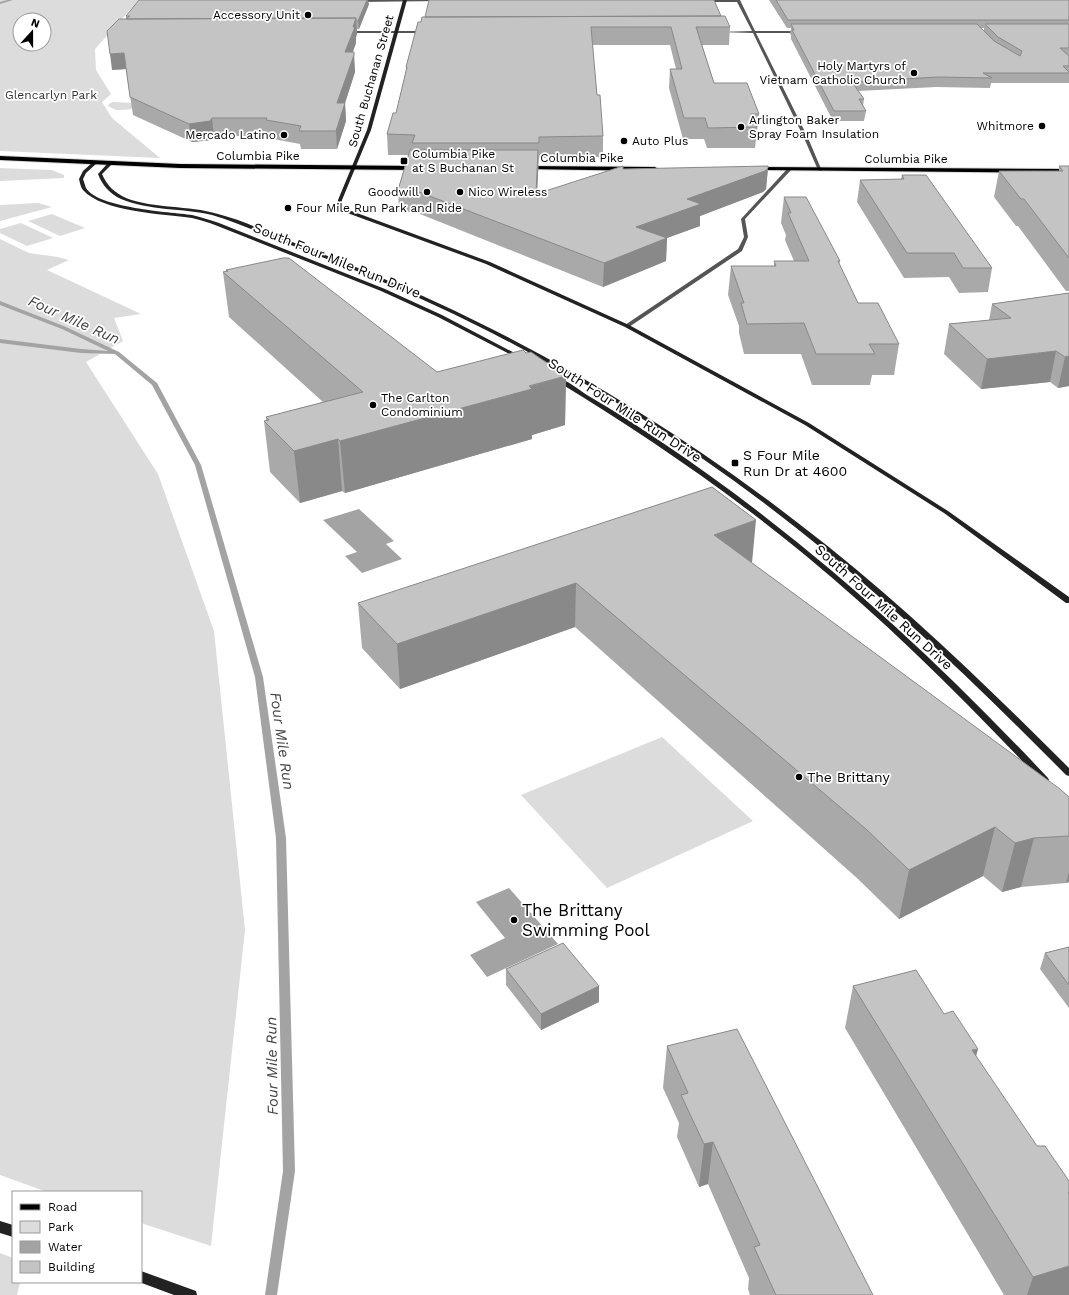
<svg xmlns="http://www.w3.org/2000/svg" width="1069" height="1295" font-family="'Work Sans',sans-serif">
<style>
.green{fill:#dcdcdc;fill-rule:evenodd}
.water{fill:#a3a3a3}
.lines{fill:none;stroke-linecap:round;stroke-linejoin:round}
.stream{fill:#a3a3a3;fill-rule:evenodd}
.primary-casing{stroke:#dbdbdb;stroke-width:2}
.street{fill:#555;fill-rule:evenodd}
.secondary{fill:#222;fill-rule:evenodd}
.primary{fill:#000;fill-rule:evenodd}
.wall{fill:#a9a9a9;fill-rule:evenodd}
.shaded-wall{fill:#898989}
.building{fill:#c4c4c4;stroke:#898989}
.poi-dot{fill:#000;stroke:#fff;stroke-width:1.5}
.labels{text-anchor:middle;stroke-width:3.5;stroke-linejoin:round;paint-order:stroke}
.far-poi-label{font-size:12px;fill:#000;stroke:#fff;text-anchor:start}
.far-street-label{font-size:12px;fill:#000;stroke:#fff}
.far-park-label{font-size:12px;fill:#333;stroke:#fff}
.street-label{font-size:14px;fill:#000;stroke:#fff}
.poi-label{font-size:14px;fill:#000;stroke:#fff;text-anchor:start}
.water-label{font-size:15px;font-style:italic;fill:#444;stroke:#fff}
.near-poi-label{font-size:17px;fill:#000;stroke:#fff;text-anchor:start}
</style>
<rect width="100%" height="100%" fill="#fff"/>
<path class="green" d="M0,0H139L95,49L96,70L111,94L102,102L112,118L160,158L0,151ZM20,20H44V44H20Z
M113,102L133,103L139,108L123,110H116L108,106L109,104Z
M0,168L52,170L64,175V178L0,181Z
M38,203L52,207L0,221V205Z
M52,214L85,228L60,236L28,221Z
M21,223L53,238L27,246L0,233V229Z
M0,239L29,253L58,257L69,260L47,270L141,314L114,318L123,341L86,362L158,474L214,631L245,930L211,1246L141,1223V1192H47L0,1175Z
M662,737L753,821L607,888L521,795Z
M0,1253L13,1258V1282H20L17,1295H0Z"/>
<path class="water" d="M359,509L394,541L386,544L402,559L362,573L345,556L357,552L323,520Z
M509,888L558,944L487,977L470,955L505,938L476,902Z"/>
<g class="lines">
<path class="stream" d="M7,0H13L0,4V2Z
M0,301L66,327L119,352L157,383L201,465L263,677L286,838L295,1171L277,1295H265L283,1171L276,838L255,677L195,465L152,385L115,354L81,353L0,343V339L81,349L108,351L62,329L0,305Z"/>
<defs>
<path id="primary" d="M0,156L180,164L417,166L420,168L417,170L180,168L0,160Z
M525,166L655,167L658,169L655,171L523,169V167Z
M755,167L1069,169V173L753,170V168Z"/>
</defs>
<use href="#primary" class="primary-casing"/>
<path class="street" d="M357,0H440L442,1L356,2Z
M702,0H740L755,31H801L800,33H756L808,138L822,171L818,170L804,138L753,33L718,32L752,31L737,2H703Z
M347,31H424L426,32L424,33H348Z
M788,168L792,169L745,219L748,237L742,251L629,327H625V325L738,249L744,237L741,219Z"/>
<path class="secondary" d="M403,0H407L371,130L342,200V204L346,209L490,262L629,325L809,423L948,511L1069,597V603H1066L944,513L805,425L625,327L486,264L342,211L338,204V200L367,130Z
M93,162L97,163L86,173L83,179C84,182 85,185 86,188C98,208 169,212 192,215C201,217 210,220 219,223L385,289L442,315L524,358L519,359L438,317L381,291L215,225C208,222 200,220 192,218C164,214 102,212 83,190C81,188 80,183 79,179L83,171Z
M108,163L112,164L102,174C107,186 115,193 126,198C155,209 188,205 218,214C238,219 258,228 277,236C304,247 331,257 358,268C515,332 664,419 798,523C895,597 983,682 1069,768V776L1066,775C980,688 892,603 795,527C663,423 515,336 359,272C330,260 301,249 273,238C253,230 233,221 212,215C183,208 149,211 121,199C110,194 102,185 98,174Z
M557,377C568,381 578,389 587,395C613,410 638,426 663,443C807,540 929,651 1048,778L1049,780L1048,782H1042C967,702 890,625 805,555C726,490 642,433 555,380L554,379Z
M0,1221L13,1225V1237L0,1233Z
M141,1271L196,1291L197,1295H174L139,1282H141Z"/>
<use href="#primary" class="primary"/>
</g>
<path class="wall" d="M769,0H1069V83H991L990,88L936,87L858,91L864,99L863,106L866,111L864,121H833L791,39V35L790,34L791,28H787ZM981,28H984V31Z
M369,4L359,29H357V34L356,37V43L353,52L355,72L345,103L346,121L337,149H301L300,144L268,138V136H214L212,140L192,142L133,115L126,69L112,70L126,19V16Z
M721,16L730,27L729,45H702L714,83L759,114L755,148H707L704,139H683L669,88L670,69H676L670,45H592L597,95L603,136V157L539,158L537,194L623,169L768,168L766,189L763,192L700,216V226L667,238L666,261L603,287L415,212H399L398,190L408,155H388L387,134L396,113L406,71V67L421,22L425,17Z
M1059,166H1069V291H1066L1018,226H1016L994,197L999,171H1059Z
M902,175L992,268L988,292L959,293L949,277L904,278L857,202L860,180L901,179Z
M784,197L840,261L839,264L858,303L899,344L894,375H872L870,385H812L801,354H744L739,333V326L728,295L731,266H774V261H794L785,240L786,235L781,223Z
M226,270L437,372L526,353L566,376L565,425L532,435V439L345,493L342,491L300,503L270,472L264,421H266V417L323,402L229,317L223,272L227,271Z
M1069,293V386L1058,388L1050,382L981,389L944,354L949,324L989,320L992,304Z
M752,563L1069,797V882L1066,883L1021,887L1002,892L983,876L899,919L858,879L575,627L400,689L362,648L358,603Z
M1069,947V1008L1040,969L1045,953Z
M506,969L599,1002L541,1030L506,985Z
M853,986L944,1014L976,1056L1069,1295H1004L845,1028Z
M667,1046L873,1295H750L748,1289L749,1278L708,1184L699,1187L677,1137L679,1123L663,1088Z"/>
<path class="shaded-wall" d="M367,0H368L369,4L359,29L358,21Z
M356,18L357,34L356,37V43L346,69L345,52Z
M354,52L355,72L345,103L346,121L337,149L336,131L337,103Z
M124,53L126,69L112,70L110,54Z
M212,118L214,136L212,140L192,142L189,124Z
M538,150V172L536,216V194Z
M768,168L766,189L763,192L700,216V226L667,238L666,261L603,287L604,263L636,227L687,199Z
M1056,351L1050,382L981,389L987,359Z
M1069,356V386L1058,388L1065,357Z
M566,376L565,425L532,435V439L345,493L340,441Z
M338,439L342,491L300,503L294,451Z
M756,520L752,563L714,535Z
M576,583L575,627L400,689L397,644Z
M995,827L983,876L899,919L909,870Z
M1034,838L1021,887L1002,892L1015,843Z
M1069,872V882L1066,883Z
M599,986V1002L541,1030V1014Z
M978,1049L967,1091L972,1050Z
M713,1142L708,1184L699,1187L704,1144Z
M1069,1266V1295H1027L1033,1277Z"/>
<path class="building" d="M139,0H367L358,21H356V18L126,19L130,16H126Z
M429,0H714L721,16L425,17Z
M776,0H1069V20H788Z
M725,16L730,27H696L714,83H747L759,114H751L757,127L708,128L705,118H684L670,69H682L671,27H591L597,95H600L603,136L539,137V143H412L415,135L387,134L393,113H396L407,67H406L418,22H421L422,17Z
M356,18L353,27H355L345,52H354V55L337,103H345L336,131H299L301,126L266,120L267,118H212L210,121L189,124L130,97L124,53L110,54L107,31L119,19Z
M791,24H977L994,41L1020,56L1022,51L998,37L985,24H1069V48H1060L1069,56V66H1063L1069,72V73H983L992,78L938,77L852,82L864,99H859L866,111H834L792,30H794Z
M410,150H538L536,194L623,166V169L768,166V168L765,171L687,199L701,204L636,227L667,238L604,263L414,190H398Z
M1059,166H1069V258L1024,199H1021L999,171H1063Z
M902,175H926L992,268H963L954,253H907L860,180L904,179Z
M784,197H806L840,261H838L858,303H878L899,344H869L875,354H816L804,323L747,324L741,303H744L731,266H776L774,261H809L788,213H791Z
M283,258H289L437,372L523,350L526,353L531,352L566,376L529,386L532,389L340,441L338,439L294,451L264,421L269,420L266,417L363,392L223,272L228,271L226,270Z
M1069,293V356L1065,357L1056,351L987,359L949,324L1011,318L992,304Z
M712,487L756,520L714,535L1060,789L1069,797V836L1034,838L1015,843L995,827L909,870L867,830L576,583L397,644L358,603Z
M563,943L599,986L541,1014L506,969Z
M1069,947V985L1045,953Z
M916,970L944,1014L953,1011L978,1049L972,1050L1037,1146H1045L1069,1181V1192L1068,1193L1069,1194V1266L1033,1277L853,986Z
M737,1029L873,1295H776L754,1247L760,1245L713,1142L704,1144L681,1095L688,1093L667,1046Z"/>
<g class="poi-dot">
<circle cx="308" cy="15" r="4"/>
<circle cx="914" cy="73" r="4"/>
<circle cx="1042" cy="126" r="4"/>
<circle cx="741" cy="127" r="4"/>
<circle cx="284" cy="135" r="4"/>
<circle cx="624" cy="141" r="4"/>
<rect x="400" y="157" width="8" height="8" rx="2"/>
<circle cx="427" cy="192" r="4"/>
<circle cx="460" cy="192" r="4"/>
<circle cx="288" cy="208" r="4"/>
<circle cx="373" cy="405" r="4"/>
<rect x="731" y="459" width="8" height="8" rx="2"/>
<circle cx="799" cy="777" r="4"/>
<circle cx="514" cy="920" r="4"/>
</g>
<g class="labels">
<g class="far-poi-label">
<text x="300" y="19" text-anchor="end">Accessory Unit</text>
<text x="906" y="70" text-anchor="end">Holy Martyrs of<tspan x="906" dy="14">Vietnam Catholic Church</tspan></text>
<text x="749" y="124">Arlington Baker<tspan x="749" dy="14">Spray Foam Insulation</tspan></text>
<text x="1034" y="130" text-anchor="end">Whitmore</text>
<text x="276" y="139" text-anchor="end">Mercado Latino</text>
<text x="632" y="145">Auto Plus</text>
<text x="412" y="158">Columbia Pike<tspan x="412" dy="14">at S Buchanan St</tspan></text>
<text x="419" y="196" text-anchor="end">Goodwill</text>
<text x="468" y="196">Nico Wireless</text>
<text x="296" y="212">Four Mile Run Park and Ride</text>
<text x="381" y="402">The Carlton<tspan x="381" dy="14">Condominium</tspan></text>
</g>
<g class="far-street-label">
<text transform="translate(371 81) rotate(-74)" y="4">South Buchanan Street</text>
<text x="258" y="160">Columbia Pike</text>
<text x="582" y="162">Columbia Pike</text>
<text x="906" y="163">Columbia Pike</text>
</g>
<g class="far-park-label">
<text x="51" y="99">Glencarlyn Park</text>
</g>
<g class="street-label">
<text transform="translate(337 260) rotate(22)" y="5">South Four Mile Run Drive</text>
<text transform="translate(625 410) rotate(33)" y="5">South Four Mile Run Drive</text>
<text transform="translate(884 607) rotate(42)" y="5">South Four Mile Run Drive</text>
</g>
<g class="poi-label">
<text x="743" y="460">S Four Mile<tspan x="743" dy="16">Run Dr at 4600</tspan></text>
<text x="807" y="782">The Brittany</text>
</g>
<g class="water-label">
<text transform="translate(74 320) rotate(24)" y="5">Four Mile Run</text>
<text transform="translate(282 741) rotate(82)" y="5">Four Mile Run</text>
<text transform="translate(272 1066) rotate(-91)" y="5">Four Mile Run</text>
</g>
<g class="near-poi-label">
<text x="522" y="916">The Brittany<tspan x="522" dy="20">Swimming Pool</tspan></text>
</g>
</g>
<rect x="12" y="1191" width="130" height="92" fill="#ffffff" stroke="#999999"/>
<rect x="20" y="1204" width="20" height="6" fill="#000000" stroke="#999999"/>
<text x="48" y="1211" font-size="12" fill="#000000">Road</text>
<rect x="20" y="1221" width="20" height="12" fill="#dcdcdc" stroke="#999999"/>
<text x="48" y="1231" font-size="12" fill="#000000">Park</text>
<rect x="20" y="1241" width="20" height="12" fill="#a3a3a3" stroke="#999999"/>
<text x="48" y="1251" font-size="12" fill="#000000">Water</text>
<rect x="20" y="1261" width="20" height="12" fill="#c4c4c4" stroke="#999999"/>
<text x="48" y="1271" font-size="12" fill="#000000">Building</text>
<g transform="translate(32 32) rotate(21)"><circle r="19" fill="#ffffff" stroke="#999999"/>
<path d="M0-3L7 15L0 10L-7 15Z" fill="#000000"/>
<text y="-6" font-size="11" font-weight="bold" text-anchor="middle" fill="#000000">N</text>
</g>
</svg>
